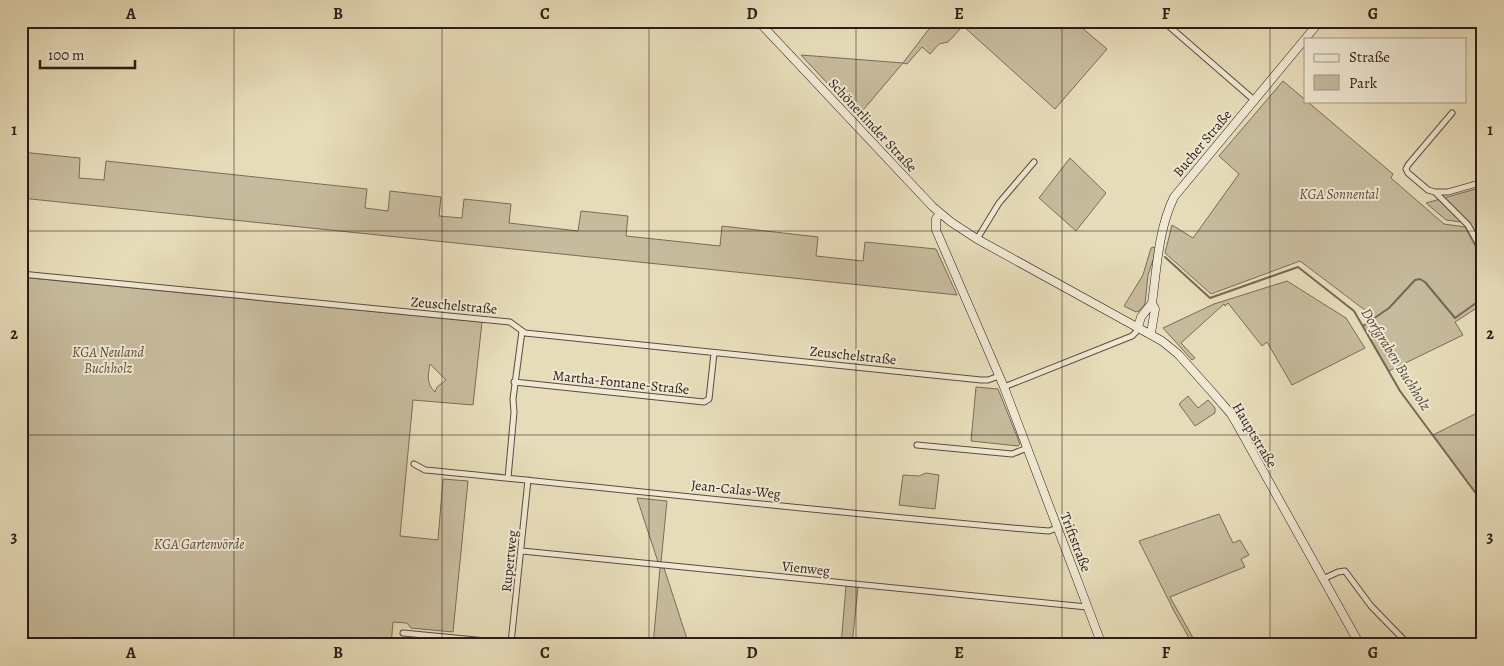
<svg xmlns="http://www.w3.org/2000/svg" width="1504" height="666" font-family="Alegreya,serif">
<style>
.green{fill:#c7bb9d;stroke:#796c5a;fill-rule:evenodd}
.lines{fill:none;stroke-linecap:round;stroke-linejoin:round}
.stream{stroke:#756857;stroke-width:2}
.minor-casing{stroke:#5a4c40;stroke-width:7}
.secondary-casing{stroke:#2b1c17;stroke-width:9}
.minor{stroke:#efe8d2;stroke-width:5}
.secondary{stroke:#efe8d2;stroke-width:8}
.grid{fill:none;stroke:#2b1c17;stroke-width:1;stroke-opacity:0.55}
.labels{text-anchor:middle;stroke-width:4;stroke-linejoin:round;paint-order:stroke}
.street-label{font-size:14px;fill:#2b1c17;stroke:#efe8d2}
.park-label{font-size:14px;font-style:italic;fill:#5a4c3f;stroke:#efe8d2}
.water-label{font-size:15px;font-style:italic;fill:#56483c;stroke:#efe8d2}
.neatline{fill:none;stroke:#2b1c17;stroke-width:2}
.grid-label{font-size:16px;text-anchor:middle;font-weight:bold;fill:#2b1c17}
</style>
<rect width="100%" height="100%" fill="#e7dcb9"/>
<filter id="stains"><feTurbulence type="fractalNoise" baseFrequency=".004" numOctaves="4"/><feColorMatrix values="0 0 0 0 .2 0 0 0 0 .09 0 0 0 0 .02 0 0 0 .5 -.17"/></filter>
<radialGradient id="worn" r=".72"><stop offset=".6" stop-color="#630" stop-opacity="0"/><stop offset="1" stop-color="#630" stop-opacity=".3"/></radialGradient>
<path class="green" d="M935,21H1074L1107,49L1055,109L963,26L948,42L939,44L930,54L922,47L907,64L903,63L858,116L801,55L903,63Z
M1283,81L1393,174L1391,178L1444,224L1465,227L1483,261V304L1455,322L1463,335L1389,371L1363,326L1374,317L1300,261L1211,294L1165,253L1172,225L1193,238L1239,174L1219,156Z
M21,152L80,158L79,178L104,180L106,161L367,189L365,208L388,211L390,191L441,197L439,216L462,218L464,199L511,204L509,223L578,231L581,211L628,216L626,236L720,246L722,226L818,237L816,256L863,261L865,242L936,249L957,295L21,198Z
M1070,158L1106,193L1076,231L1039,198Z
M1483,187V249L1468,223L1446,220L1426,203Z
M1153,247L1156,248L1154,257L1148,275L1145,304L1139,311L1136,312L1124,306L1143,275L1151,248Z
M21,277L482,322L473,405L413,400L400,536L438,540L443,479L468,481L453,632L411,628L407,623L393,622L391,645H21ZM430,364L446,380L437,387L435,392C426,384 428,374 430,364Z
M1287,281L1346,318L1365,348L1292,385L1267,342L1262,346L1228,303L1225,306L1224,304L1181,343L1195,358L1192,360L1163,328L1214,304Z
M976,387L998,389L1020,444L1018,446L971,441Z
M1188,396L1198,408L1208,400L1215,408V413L1195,426L1179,404Z
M1483,410V503L1433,435Z
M926,473L939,475L935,509L899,505L903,475L919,476Z
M637,498L667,501L661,562H658Z
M1219,514L1233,543L1240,540L1249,555L1241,559L1245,567L1170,597L1197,645H1193L1175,613L1139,541Z
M660,568H664L689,645H653Z
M846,586L858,587L852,645H841Z"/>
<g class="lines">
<path class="stream" d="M1165,257L1210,298L1298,267L1354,311L1400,391L1483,503
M1363,326L1389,308L1415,280L1420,279L1425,282L1455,318L1483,298"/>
<defs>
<path id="minor" d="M1163,21L1254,100
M1452,113L1408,165L1406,169L1408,173L1428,190L1435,192L1468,225L1483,252
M1435,192H1448L1483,182
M977,239L999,203L1034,162
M21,274L510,322L525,333L981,380H988L999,376
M1480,356L1483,363
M514,382L704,402L709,399L714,353
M1004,387L1132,336L1136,332L1138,327
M917,445L1012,454L1027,448
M414,464L425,470C633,490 841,514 1049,531L1057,528
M508,478L514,412L513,399L522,331
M522,551L1087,607
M1323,579L1338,572L1345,571L1371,606L1409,645
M403,633L527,645
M511,643L528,480"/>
<path id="secondary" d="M758,21L933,207L951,222L977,239L1162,341L1178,354L1212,392L1231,414L1238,426L1360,645
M940,213L936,219V230L1004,387L1102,645
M1138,327L1141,317L1152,303
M1151,333L1155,309L1152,303C1157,268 1158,230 1174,197L1320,21"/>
</defs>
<use href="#minor" class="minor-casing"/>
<use href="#secondary" class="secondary-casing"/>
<use href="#minor" class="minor"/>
<use href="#secondary" class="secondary"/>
</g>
<path class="grid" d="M234,21V645M442,21V645M649,21V645M856,21V645M1062,21V645M1270,21V645M21,231H1483M21,435H1483"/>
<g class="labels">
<g class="street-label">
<text transform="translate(873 125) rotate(47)" y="5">Schönerlinder Straße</text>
<text transform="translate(1202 143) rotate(-50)" y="5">Bucher Straße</text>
<text transform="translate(454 305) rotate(5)" y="5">Zeuschelstraße</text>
<text transform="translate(853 355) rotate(6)" y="5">Zeuschelstraße</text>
<text transform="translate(621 382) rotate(6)" y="5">Martha-Fontane-Straße</text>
<text transform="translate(1255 435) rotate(59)" y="5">Hauptstraße</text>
<text transform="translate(736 489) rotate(6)" y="5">Jean-Calas-Weg</text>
<text transform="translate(1076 542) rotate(69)" y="5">Triftstraße</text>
<text transform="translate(509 561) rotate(-84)" y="5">Rupertweg</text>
<text transform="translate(806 568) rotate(6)" y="5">Vienweg</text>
</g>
<g class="park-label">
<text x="1339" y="199">KGA Sonnental</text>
<text x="108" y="357">KGA Neuland<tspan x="108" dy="16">Buchholz</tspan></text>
<text x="199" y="549">KGA Gartenvörde</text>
</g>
<g class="water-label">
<text transform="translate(1396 359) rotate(58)" y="5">Dorfgraben Buchholz</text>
</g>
</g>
<rect width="1504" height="666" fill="none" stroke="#e7dcb9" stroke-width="55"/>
<rect x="1304" y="38" width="162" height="65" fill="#efe8d2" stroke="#a19687"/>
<rect x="1314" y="54" width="25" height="8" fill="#efe8d2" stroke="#a19687"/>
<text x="1349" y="62" font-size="15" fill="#2b1c17">Straße</text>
<rect x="1314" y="75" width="25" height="15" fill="#c7bb9d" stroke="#a19687"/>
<text x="1349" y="88" font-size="15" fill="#2b1c17">Park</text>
<path d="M40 60v8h95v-8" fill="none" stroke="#2b1c17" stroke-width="2.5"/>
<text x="48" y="60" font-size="15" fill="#2b1c17" stroke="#efe8d2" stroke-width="4" paint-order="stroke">100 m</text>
<rect x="28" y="28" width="1448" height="610" class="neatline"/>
<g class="grid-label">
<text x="131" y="19">A</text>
<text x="338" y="19">B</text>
<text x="545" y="19">C</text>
<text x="752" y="19">D</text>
<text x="959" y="19">E</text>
<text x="1166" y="19">F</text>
<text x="1373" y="19">G</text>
<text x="14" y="135">1</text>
<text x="1490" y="135">1</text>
<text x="14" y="339">2</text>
<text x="1490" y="339">2</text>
<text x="14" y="542">3</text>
<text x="1490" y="542">3</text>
<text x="131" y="658">A</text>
<text x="338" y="658">B</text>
<text x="545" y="658">C</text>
<text x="752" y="658">D</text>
<text x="959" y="658">E</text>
<text x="1166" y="658">F</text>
<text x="1373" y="658">G</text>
</g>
<rect width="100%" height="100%" filter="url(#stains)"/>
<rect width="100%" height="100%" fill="url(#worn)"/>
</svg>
